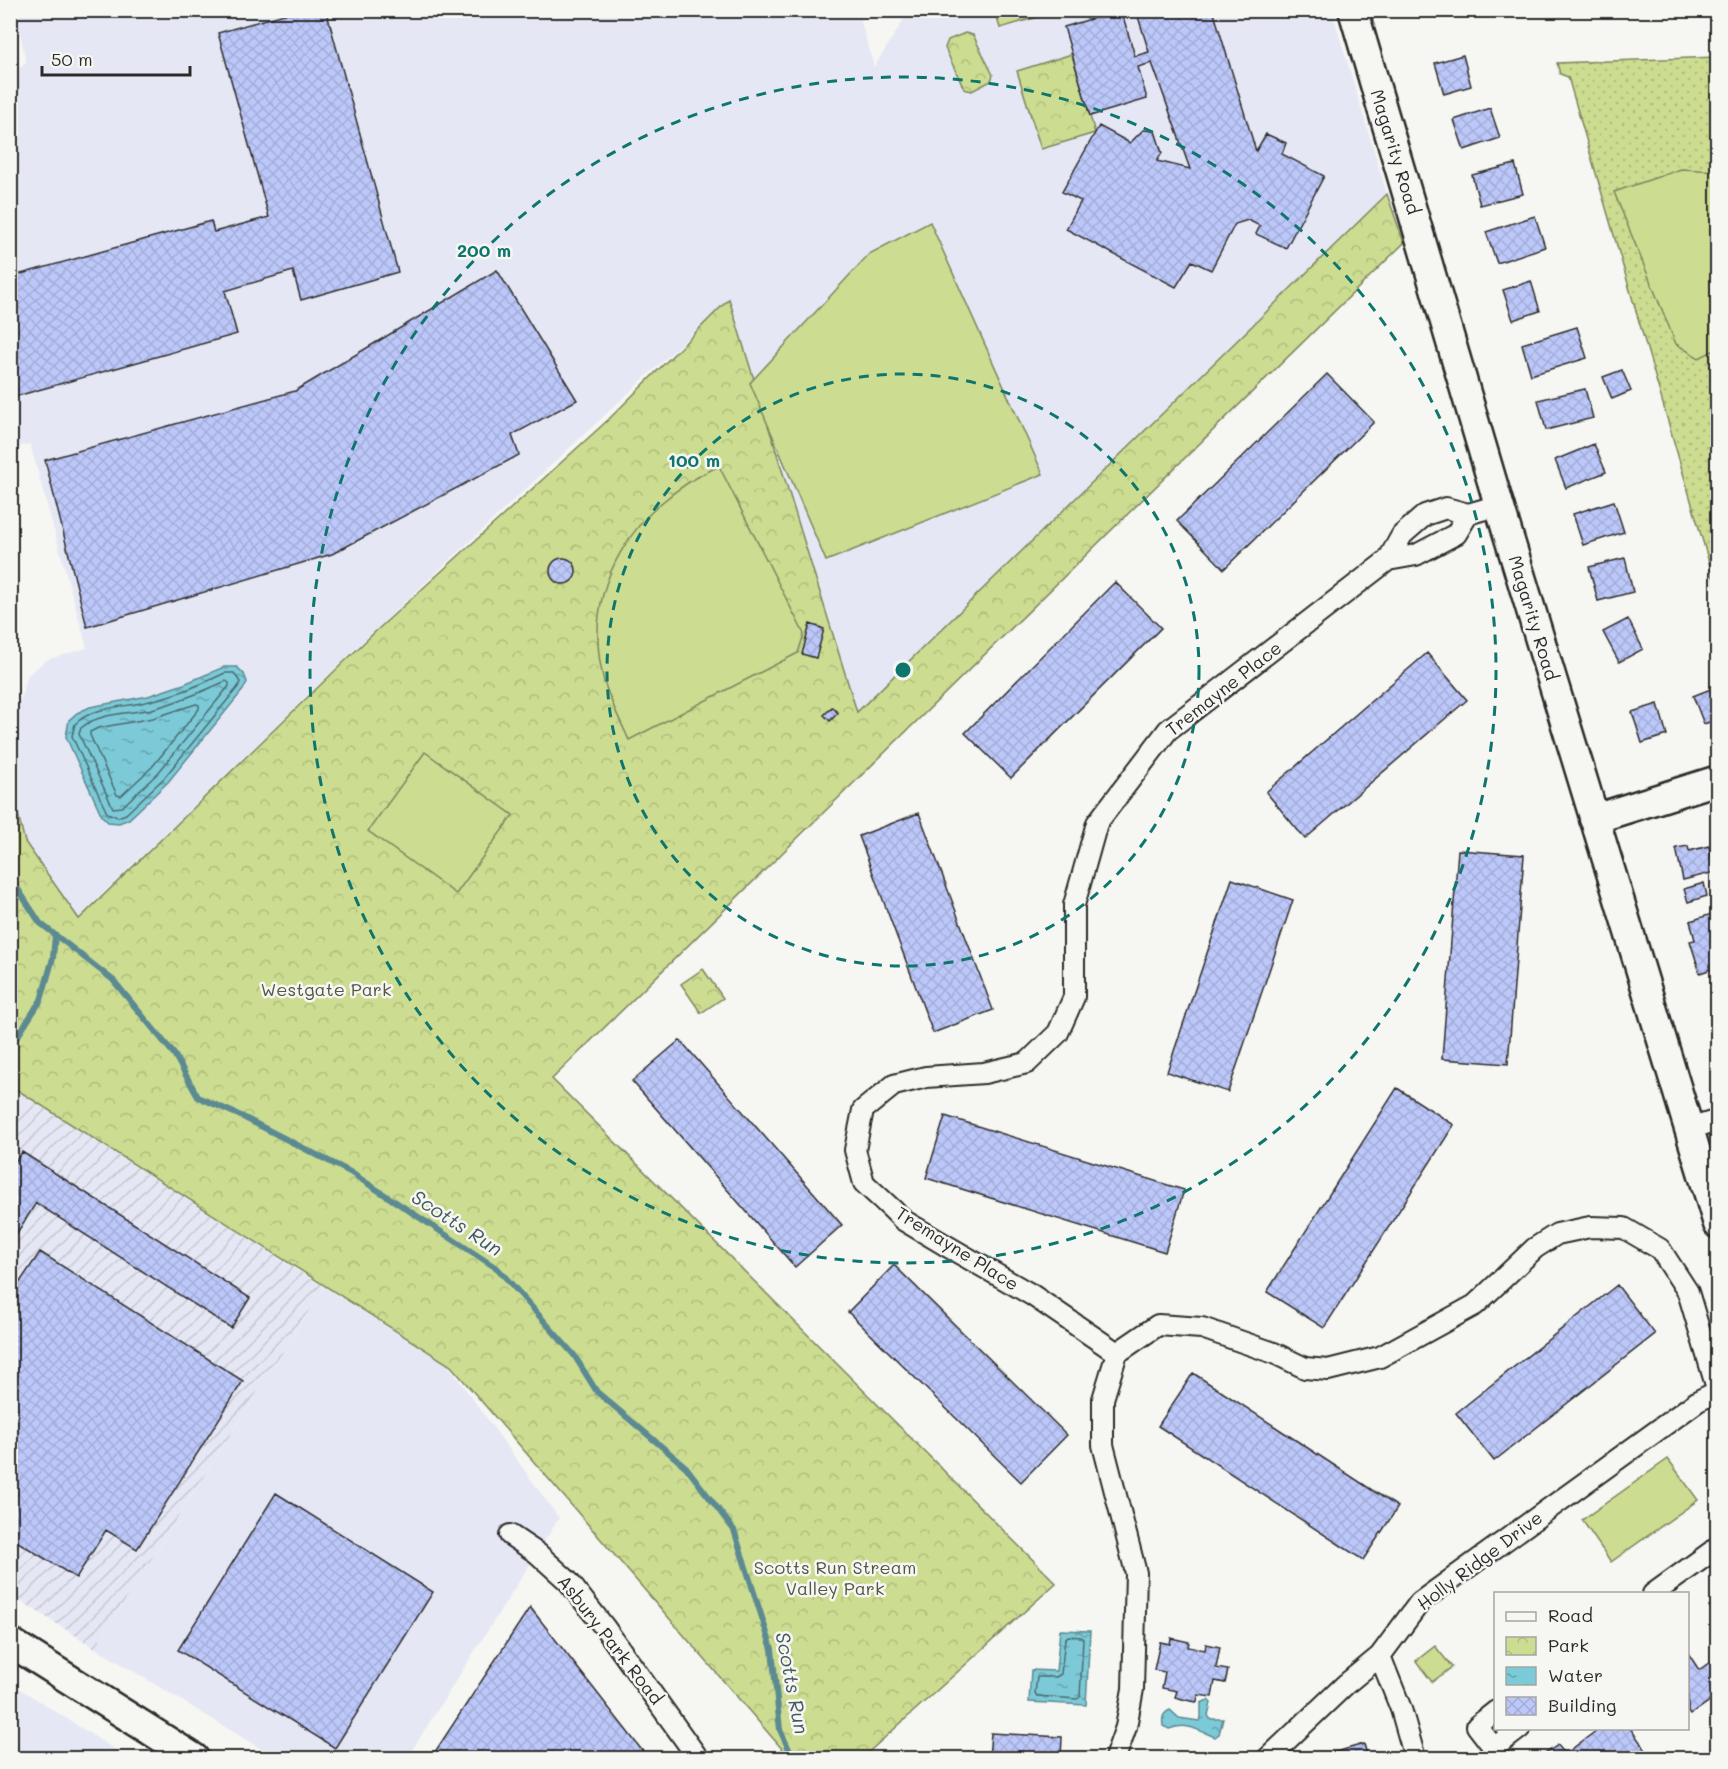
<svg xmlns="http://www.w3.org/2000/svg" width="1728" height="1769" font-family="Mali,sans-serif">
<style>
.built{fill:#e5e8f4}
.industrial{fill:url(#industrial-furrows)}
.grass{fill:url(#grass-dots);stroke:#7c845e;stroke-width:1.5}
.park{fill:url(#park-crowns);stroke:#7c845e;stroke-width:1.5}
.pitch{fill:#ccdc90;stroke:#7c845e;stroke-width:1.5}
.water{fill:url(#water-ripples);stroke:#5b8a92;stroke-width:1.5}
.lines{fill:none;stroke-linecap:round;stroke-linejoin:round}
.shore{stroke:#4b6b70;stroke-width:1.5}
.stream{stroke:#5b8a92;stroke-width:6}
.building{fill:url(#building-cross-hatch);stroke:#2b2b2b;stroke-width:1.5}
.street-casing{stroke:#2b2b2b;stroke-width:24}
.secondary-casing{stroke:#2b2b2b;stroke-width:33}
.street{stroke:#f6f6f2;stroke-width:20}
.secondary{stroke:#f6f6f2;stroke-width:28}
.ring{fill:none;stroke:#0f766e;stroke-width:3;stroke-dasharray:10 8}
.labels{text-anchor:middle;stroke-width:5;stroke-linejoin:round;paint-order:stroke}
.street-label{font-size:18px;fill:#2b2b2b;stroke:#f6f6f2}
.park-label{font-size:18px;fill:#535744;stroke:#f6f6f2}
.water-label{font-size:20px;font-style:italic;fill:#435b5f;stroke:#f6f6f2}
.centre{fill:#0f766e;stroke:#f6f6f2;stroke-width:3}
.ring-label{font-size:18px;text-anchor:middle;font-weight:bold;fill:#0f766e;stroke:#f6f6f2;stroke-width:5;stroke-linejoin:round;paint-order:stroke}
</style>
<defs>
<pattern id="industrial-furrows" width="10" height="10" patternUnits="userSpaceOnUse" patternTransform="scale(1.5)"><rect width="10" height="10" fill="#e5e8f4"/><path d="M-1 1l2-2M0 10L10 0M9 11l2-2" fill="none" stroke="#c5c7d1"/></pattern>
<pattern id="grass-dots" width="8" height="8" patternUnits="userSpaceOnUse" patternTransform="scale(1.5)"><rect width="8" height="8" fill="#ccdc90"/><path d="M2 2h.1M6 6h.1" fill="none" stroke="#afbd7c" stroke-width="1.8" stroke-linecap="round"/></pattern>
<pattern id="park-crowns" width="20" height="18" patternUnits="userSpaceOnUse" patternTransform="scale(1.5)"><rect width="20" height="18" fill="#ccdc90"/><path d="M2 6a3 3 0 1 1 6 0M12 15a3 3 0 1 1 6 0" fill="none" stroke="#afbd7c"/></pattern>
<pattern id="water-ripples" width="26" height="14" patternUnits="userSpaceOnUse" patternTransform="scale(1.5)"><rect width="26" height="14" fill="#7bcad7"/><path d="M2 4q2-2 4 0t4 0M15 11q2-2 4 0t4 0" fill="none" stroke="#65a4af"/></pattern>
<pattern id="building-cross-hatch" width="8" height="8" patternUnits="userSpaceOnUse" patternTransform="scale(1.5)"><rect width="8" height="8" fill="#bdc8fa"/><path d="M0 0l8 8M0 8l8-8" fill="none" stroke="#a3acd6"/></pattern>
</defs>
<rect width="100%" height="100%" fill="#f6f6f2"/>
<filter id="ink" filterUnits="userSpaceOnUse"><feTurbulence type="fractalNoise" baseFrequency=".0167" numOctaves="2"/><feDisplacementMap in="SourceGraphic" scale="12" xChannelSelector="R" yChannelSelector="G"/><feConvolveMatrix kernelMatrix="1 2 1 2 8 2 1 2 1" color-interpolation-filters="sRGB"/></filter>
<g filter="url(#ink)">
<path class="built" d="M16,11H858L874,67L909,11H1332L1387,194L856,713L728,300L375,630L74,922L11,823V730L28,675L46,660L87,648L30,444L11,449L10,75L26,63Z
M11,1087L31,1100L11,1134Z
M324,1287L448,1365L559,1518L407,1758H276L95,1648Z
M11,1683L128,1758H11Z"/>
<path class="industrial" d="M31,1100L324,1287L95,1648L11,1595L10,1134Z"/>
<path class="grass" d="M1717,57V590L1568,77L1560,74L1557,63Z"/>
<path class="park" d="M965,33L973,35L993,75L991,81L972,91L964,89L945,48L948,40Z
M1072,54L1095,133L1041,149L1017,71Z
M1387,194L1404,243L552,1079L1056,1583L862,1758H790L451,1366L11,1086L10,783L25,842L79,919L377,630L608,420L729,299L857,712Z
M703,969L723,998L701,1013L681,984Z"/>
<path class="pitch" d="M995,11V10L1058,11L1000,28Z
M1681,169L1717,171V349L1699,358L1676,344L1614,192Z
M930,222L1043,474L826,561L750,383L869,254Z
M719,466L804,634L798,653L629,740C620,720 610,701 604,681C579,586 635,504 719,466Z
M425,752L513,815L456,894L368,831Z
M1668,1459L1698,1500L1611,1562L1582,1520Z
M1435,1646L1452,1667L1432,1682L1416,1661Z"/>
<path class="water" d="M224,667H237L244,674L247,682L243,690L168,782L129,819L119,823L108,822L102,816L66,737L69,720L77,713L90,707L148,696L184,684Z
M1060,1630L1090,1631L1086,1705L1029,1702L1031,1670L1056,1671Z
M1208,1700L1211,1703L1208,1715L1210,1719H1223L1219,1734L1215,1737C1198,1730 1187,1722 1169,1729L1163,1726C1162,1718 1162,1714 1170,1710L1179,1718L1199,1721L1201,1718V1703Z"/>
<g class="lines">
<path class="shore" d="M225,673H234L240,682L238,687L164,778L126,814L118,817L107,813L72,736L75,724C94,705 125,708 150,701C176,695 201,685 225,673Z
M226,681L229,683V686L158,773L122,807L113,808L79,734L81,728C99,712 130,714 152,709C178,702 202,692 226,681Z
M196,704L199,705V709L152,767L121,796L117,795L90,735V732L98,728L153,718Z
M1068,1636L1081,1637L1083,1639L1080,1697L1077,1699L1037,1696L1035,1693L1037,1677H1056L1061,1674L1065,1639Z"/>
<path class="stream" d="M10,877L40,923L113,980L174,1054L198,1097L241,1116L350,1172L498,1269L574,1355L597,1392L686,1467L734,1530L772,1649L780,1730L793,1758
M10,1048L41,1000L53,958L55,935"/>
</g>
<path class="building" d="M298,10H326L398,272L301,300L293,271L225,291L237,334L10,398V277L211,221L214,232L269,217L218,33Z
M1121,10L1135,56L1149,52L1136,10H1213L1256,151L1266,134L1286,143L1282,154L1324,176L1286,248L1256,234L1260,226L1248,220L1235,224L1211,270L1192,261L1176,287L1066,229L1081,201L1062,192L1099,126L1130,143L1143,130L1155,131L1162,153L1157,161L1190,169L1152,63L1138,67L1147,99L1090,116L1064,27Z
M1463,55L1471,86L1444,94L1435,63Z
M1490,108L1500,138L1464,150L1454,120Z
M1515,164L1523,194L1480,205L1472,175Z
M1535,216L1545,247L1497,263L1486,232Z
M497,270L577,400L512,435L519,455L332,554L87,627L45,460L295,391Z
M1531,281L1540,311L1513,320L1503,290Z
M1577,327L1587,358L1531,375L1522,344Z
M1622,370L1631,391L1612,399L1603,377Z
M1327,374L1374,422L1224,569L1177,521Z
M1585,389L1593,418L1546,430L1538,400Z
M1594,444L1606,472L1566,488L1555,460Z
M1614,501L1624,532L1583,545L1573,514Z
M550 571a13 13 0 1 1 26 0a13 13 0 1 1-26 0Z
M1625,558L1633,592L1598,601L1589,567Z
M1115,582L1161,628L1011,778L965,733Z
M1628,619L1643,649L1619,662L1603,632Z
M810,624L824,629L816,658L802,654Z
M1427,653L1467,700L1305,839L1266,792Z
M1718,686V719L1704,724L1693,696Z
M1658,704L1667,735L1642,743L1632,712Z
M832,707L838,713L830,721L824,715Z
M919,813L993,1010L933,1033L859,836Z
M1688,846L1689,851L1709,846L1715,872L1683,880L1676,848Z
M1458,850L1524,855L1508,1064L1442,1059Z
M1232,879L1293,900L1228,1092L1167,1072Z
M1704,883L1707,896L1688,902L1684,889Z
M1718,912V967L1700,973L1690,941L1695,940L1690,921Z
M680,1040L842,1225L795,1267L632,1081Z
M1397,1088L1454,1125L1324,1328L1267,1292Z
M945,1116L1184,1190L1165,1252L926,1178Z
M22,1152L250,1298L231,1328L36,1203L10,1244V1169Z
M40,1252L243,1381L137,1549L106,1530L76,1578L10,1537V1297Z
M894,1265L1067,1435L1021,1482L848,1312Z
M1617,1285L1655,1334L1494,1461L1456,1413Z
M1193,1373L1398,1507L1363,1560L1158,1426Z
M276,1493L433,1592L335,1748L178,1650Z
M1718,1599V1617L1709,1606Z
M530,1607L648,1758H431Z
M1171,1638L1189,1642L1188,1647L1205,1650L1206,1644L1220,1647L1216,1668L1228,1670L1225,1683L1215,1681L1212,1697L1198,1695L1197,1702L1186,1700L1175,1697L1177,1691L1162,1688L1165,1672L1154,1670L1160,1642L1170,1644Z
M1688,1653L1699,1670L1710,1662L1718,1672V1695L1690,1715L1688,1712Z
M1600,1728H1630L1648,1753L1641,1758H1539L1558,1745L1565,1754Z
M991,1733L1062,1737L1061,1758H989Z
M1364,1744L1368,1758H1323L1322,1756Z"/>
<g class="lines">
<defs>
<path id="street" d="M1388,560L1416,555L1456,534L1468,514
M1689,1129L1718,1120
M1117,1353L1032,1295L952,1249L903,1220L892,1209L864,1183L855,1150L863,1110L894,1085L926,1077L984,1073L1027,1063L1058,1033L1074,997V905L1097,823L1168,730L1388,560L1402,535L1425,515L1446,508L1468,514L1499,505
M510,1535L537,1553L568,1581L605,1628L698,1758
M1653,1594L1718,1547
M1380,1656L1401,1709L1415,1758
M1496,1711L1477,1726L1494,1748L1520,1728
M1115,1758L1126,1727L1133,1689L1136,1573L1103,1445V1399L1117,1353L1158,1325L1202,1328L1274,1353L1305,1368L1328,1370L1380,1357L1475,1305L1535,1248L1557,1234L1590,1227L1624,1228L1660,1249L1688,1292L1718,1392
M1268,1758L1346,1684L1380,1656L1420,1602L1698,1401L1718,1391"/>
<path id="secondary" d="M1353,10L1499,505L1718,1224
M1594,819L1718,780
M10,1642L194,1758"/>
</defs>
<use href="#street" class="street-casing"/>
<use href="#secondary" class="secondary-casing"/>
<use href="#street" class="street"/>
<use href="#secondary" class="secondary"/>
</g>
</g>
<g class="ring">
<circle cx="903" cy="670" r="296"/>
<circle cx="903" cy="670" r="593"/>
</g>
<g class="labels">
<g class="street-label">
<text transform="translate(1395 152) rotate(73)" y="6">Magarity Road</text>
<text transform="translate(1533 618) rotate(73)" y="6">Magarity Road</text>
<text transform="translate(1224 689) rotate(-38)" y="6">Tremayne Place</text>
<text transform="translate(957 1249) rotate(32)" y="6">Tremayne Place</text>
<text transform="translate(1480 1561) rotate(-37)" y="6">Holly Ridge Drive</text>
<text transform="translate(610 1640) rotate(52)" y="6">Asbury Park Road</text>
</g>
<g class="park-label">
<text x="326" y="996">Westgate Park</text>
<text x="835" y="1574">Scotts Run Stream<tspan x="835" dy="21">Valley Park</tspan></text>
</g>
<g class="water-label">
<text transform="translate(457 1223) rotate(33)" y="7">Scotts Run</text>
<text transform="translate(792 1683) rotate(79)" y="7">Scotts Run</text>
</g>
</g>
<circle cx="903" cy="670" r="9" class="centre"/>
<g class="ring-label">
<text x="484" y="257">200 m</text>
<text x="694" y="467">100 m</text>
</g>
<rect width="1728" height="1769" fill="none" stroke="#f6f6f2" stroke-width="36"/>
<rect x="18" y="18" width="1692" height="1733" fill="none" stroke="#2b2b2b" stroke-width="2" filter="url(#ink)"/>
<rect x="1494" y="1592" width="195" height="138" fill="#f6f6f2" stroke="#a5a5a2" stroke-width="1.5"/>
<rect x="1506" y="1612" width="30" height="9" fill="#f6f6f2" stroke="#a5a5a2" stroke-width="1.5"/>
<text x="1548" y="1622" font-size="18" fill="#2b2b2b">Road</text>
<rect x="1506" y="1637" width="30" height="18" fill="url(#park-crowns)" stroke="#a5a5a2" stroke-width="1.5"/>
<text x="1548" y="1652" font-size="18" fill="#2b2b2b">Park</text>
<rect x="1506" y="1667" width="30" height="18" fill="url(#water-ripples)" stroke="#a5a5a2" stroke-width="1.5"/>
<text x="1548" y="1682" font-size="18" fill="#2b2b2b">Water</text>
<rect x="1506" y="1697" width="30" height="18" fill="url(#building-cross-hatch)" stroke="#a5a5a2" stroke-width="1.5"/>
<text x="1548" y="1712" font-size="18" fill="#2b2b2b">Building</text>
<path d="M42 66v9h148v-9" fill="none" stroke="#2b2b2b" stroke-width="3"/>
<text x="51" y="66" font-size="18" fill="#2b2b2b" stroke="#f6f6f2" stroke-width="4.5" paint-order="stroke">50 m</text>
</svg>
